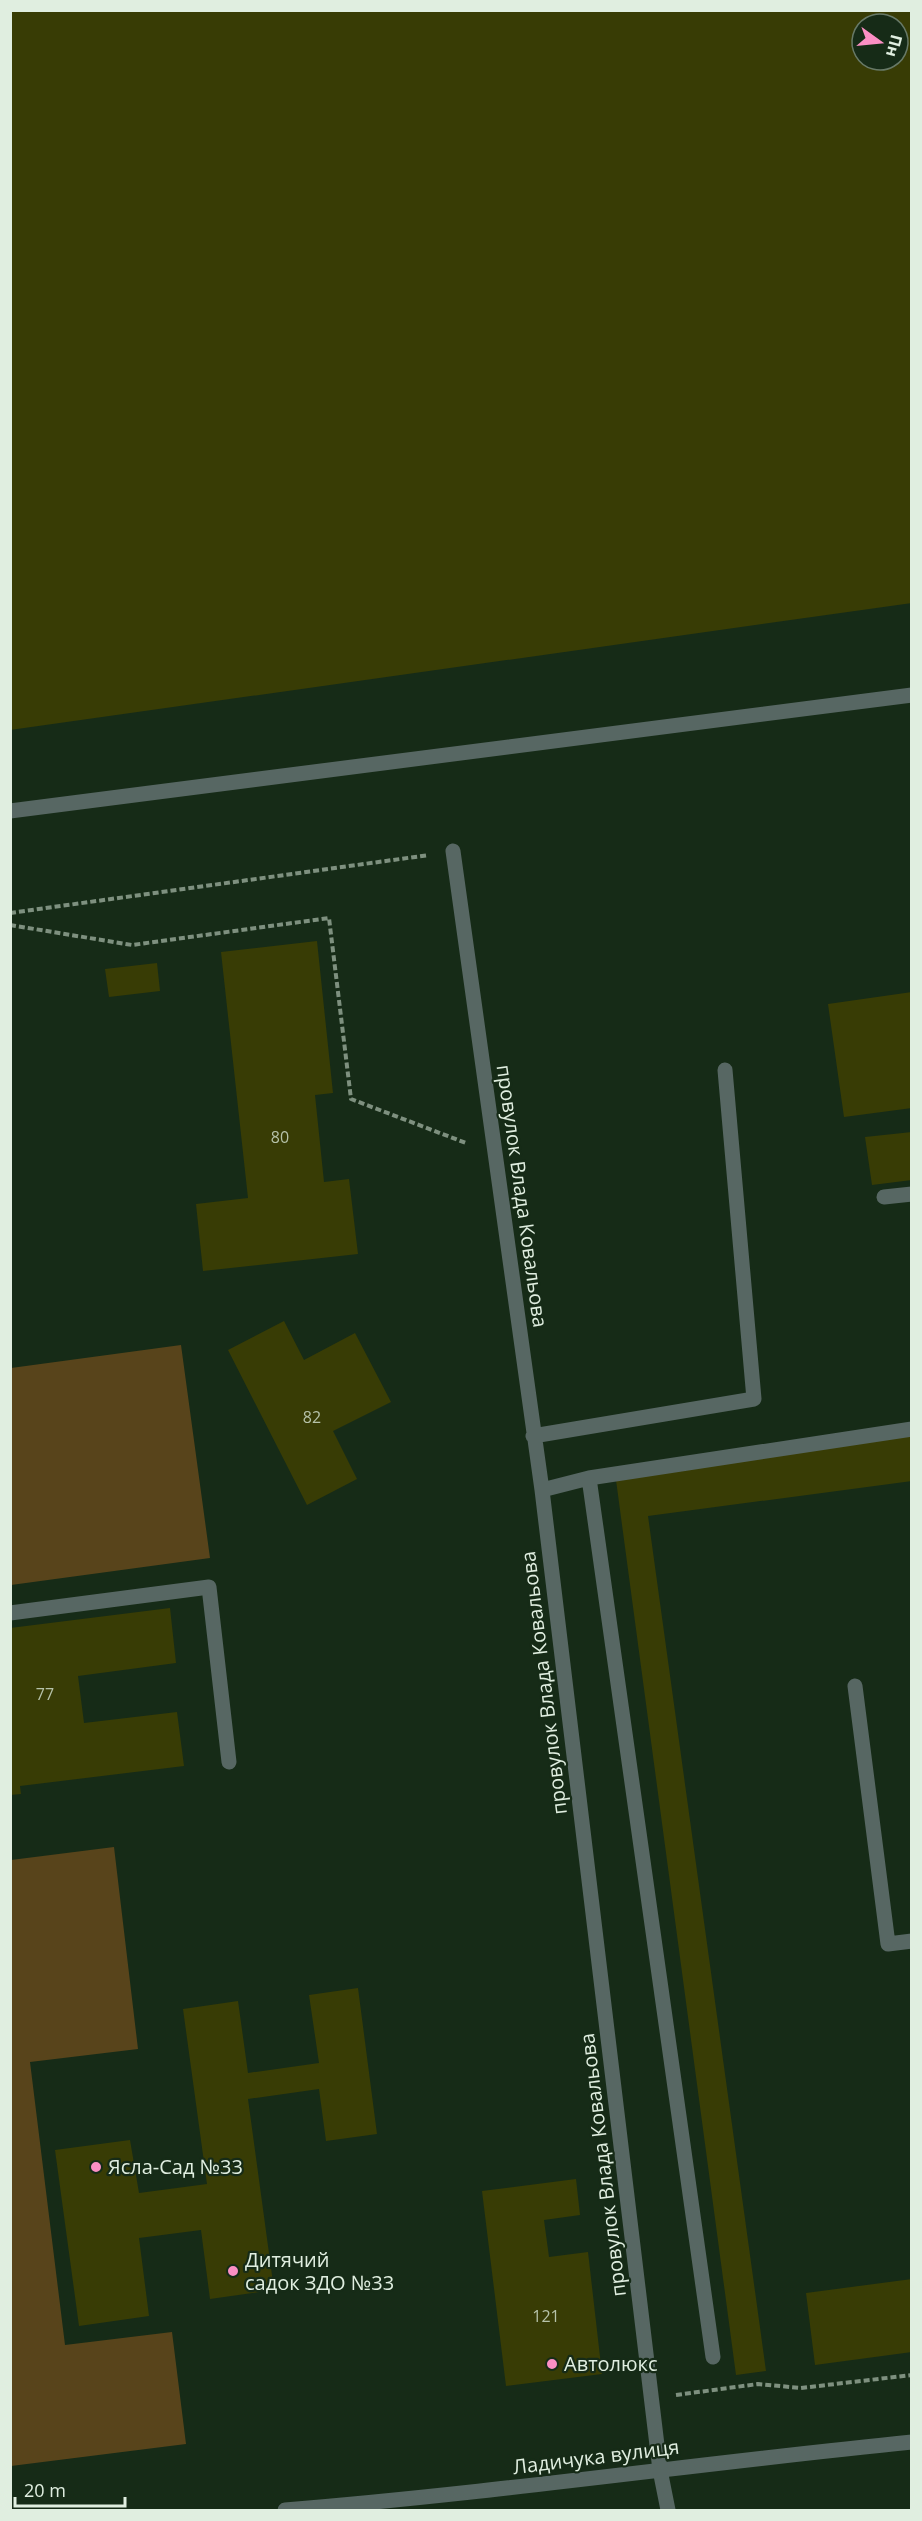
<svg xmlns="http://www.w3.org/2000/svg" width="922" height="2521" font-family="'Open Sans',sans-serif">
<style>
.green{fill:#58441b}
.building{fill:#383c05;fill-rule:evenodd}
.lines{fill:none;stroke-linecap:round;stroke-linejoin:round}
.path{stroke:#7e907f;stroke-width:4;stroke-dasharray:6 3;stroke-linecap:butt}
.minor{stroke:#576763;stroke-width:15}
.poi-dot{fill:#fb8fc4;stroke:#162b17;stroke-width:2}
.labels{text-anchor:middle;stroke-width:4.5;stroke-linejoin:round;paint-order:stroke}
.number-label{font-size:16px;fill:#b6c2a9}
.street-label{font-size:20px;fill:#e0eee0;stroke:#162b17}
.poi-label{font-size:20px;fill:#e0eee0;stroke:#162b17;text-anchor:start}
</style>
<rect width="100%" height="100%" fill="#162b17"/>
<path class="green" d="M181,1345L210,1558L11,1585V1368Z
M114,1847L138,2049L30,2062L65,2345L172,2332L186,2444L11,2466V1860Z"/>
<path class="building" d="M10,10H912V603L10,730ZM862,24H898V60H862Z
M317,941L333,1093L315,1095L324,1182L349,1179L358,1254L203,1271L196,1204L248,1198L221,952Z
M157,963L160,991L109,997L105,969Z
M912,992V1108L844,1117L828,1004Z
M912,1132V1180L872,1185L865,1137Z
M284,1321L304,1360L355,1333L391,1402L333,1431L357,1479L307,1505L228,1350Z
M912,1436V1481L648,1516L766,2371L736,2375L616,1480Z
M170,1608L176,1663L78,1676L84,1723L177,1712L184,1766L20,1786L21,1794L10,1795V1628Z
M358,1988L377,2134L326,2141L319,2089L248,2099L274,2290L210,2299L201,2230L139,2238L149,2316L79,2326L55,2150L130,2140L139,2193L207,2184L183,2009L238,2001L248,2073L319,2063L309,1995Z
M576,2179L580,2215L544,2220L549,2257L588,2252L602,2374L506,2386L482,2191Z
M912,2279V2352L815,2365L806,2293Z"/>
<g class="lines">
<path class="path" d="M10,913L429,855
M10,925L132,945L329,918L351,1099L466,1143
M676,2395L758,2384L801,2388L912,2375"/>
<path class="minor" d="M10,811L912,695
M453,851L542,1490L660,2470L668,2510
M884,1197L912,1194
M533,1436L754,1399L725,1070
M589,1478L912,1429
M542,1490L589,1478L713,2357
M10,1613L209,1587L229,1762
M855,1686L888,1944L912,1941
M285,2510C494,2493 702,2463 912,2442"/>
</g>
<g class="poi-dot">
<circle cx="96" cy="2167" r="6"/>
<circle cx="233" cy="2271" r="6"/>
<circle cx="552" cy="2364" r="6"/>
</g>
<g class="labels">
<g class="number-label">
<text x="280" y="1143">80</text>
<text x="312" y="1423">82</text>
<text x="45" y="1700">77</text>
<text x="546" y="2322">121</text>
</g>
<g class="street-label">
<text transform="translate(522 1196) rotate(82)" y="7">провулок Влада Ковальова</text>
<text transform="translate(544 1683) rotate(-97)" y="7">провулок Влада Ковальова</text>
<text transform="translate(603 2165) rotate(-97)" y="7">провулок Влада Ковальова</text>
<text transform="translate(596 2457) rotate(-7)" y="7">Ладичука вулиця</text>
</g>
<g class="poi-label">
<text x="108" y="2174">Ясла-Сад №33</text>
<text x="245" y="2267">Дитячий<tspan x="245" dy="23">садок ЗДО №33</tspan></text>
<text x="564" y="2371">Автолюкс</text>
</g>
</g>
<rect width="922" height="2521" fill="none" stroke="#e0eee0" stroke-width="24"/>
<g transform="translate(880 42) rotate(105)"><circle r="28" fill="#162b17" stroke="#677967" stroke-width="1.5"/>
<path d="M0-4.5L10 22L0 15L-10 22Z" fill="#fb8fc4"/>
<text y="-9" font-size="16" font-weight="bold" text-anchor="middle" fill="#e0eee0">Пн</text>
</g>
<path d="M15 2497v9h110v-9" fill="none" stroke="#e0eee0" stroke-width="3"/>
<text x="24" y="2497" font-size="18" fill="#e0eee0" stroke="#162b17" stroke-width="4.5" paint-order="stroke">20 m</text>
</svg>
